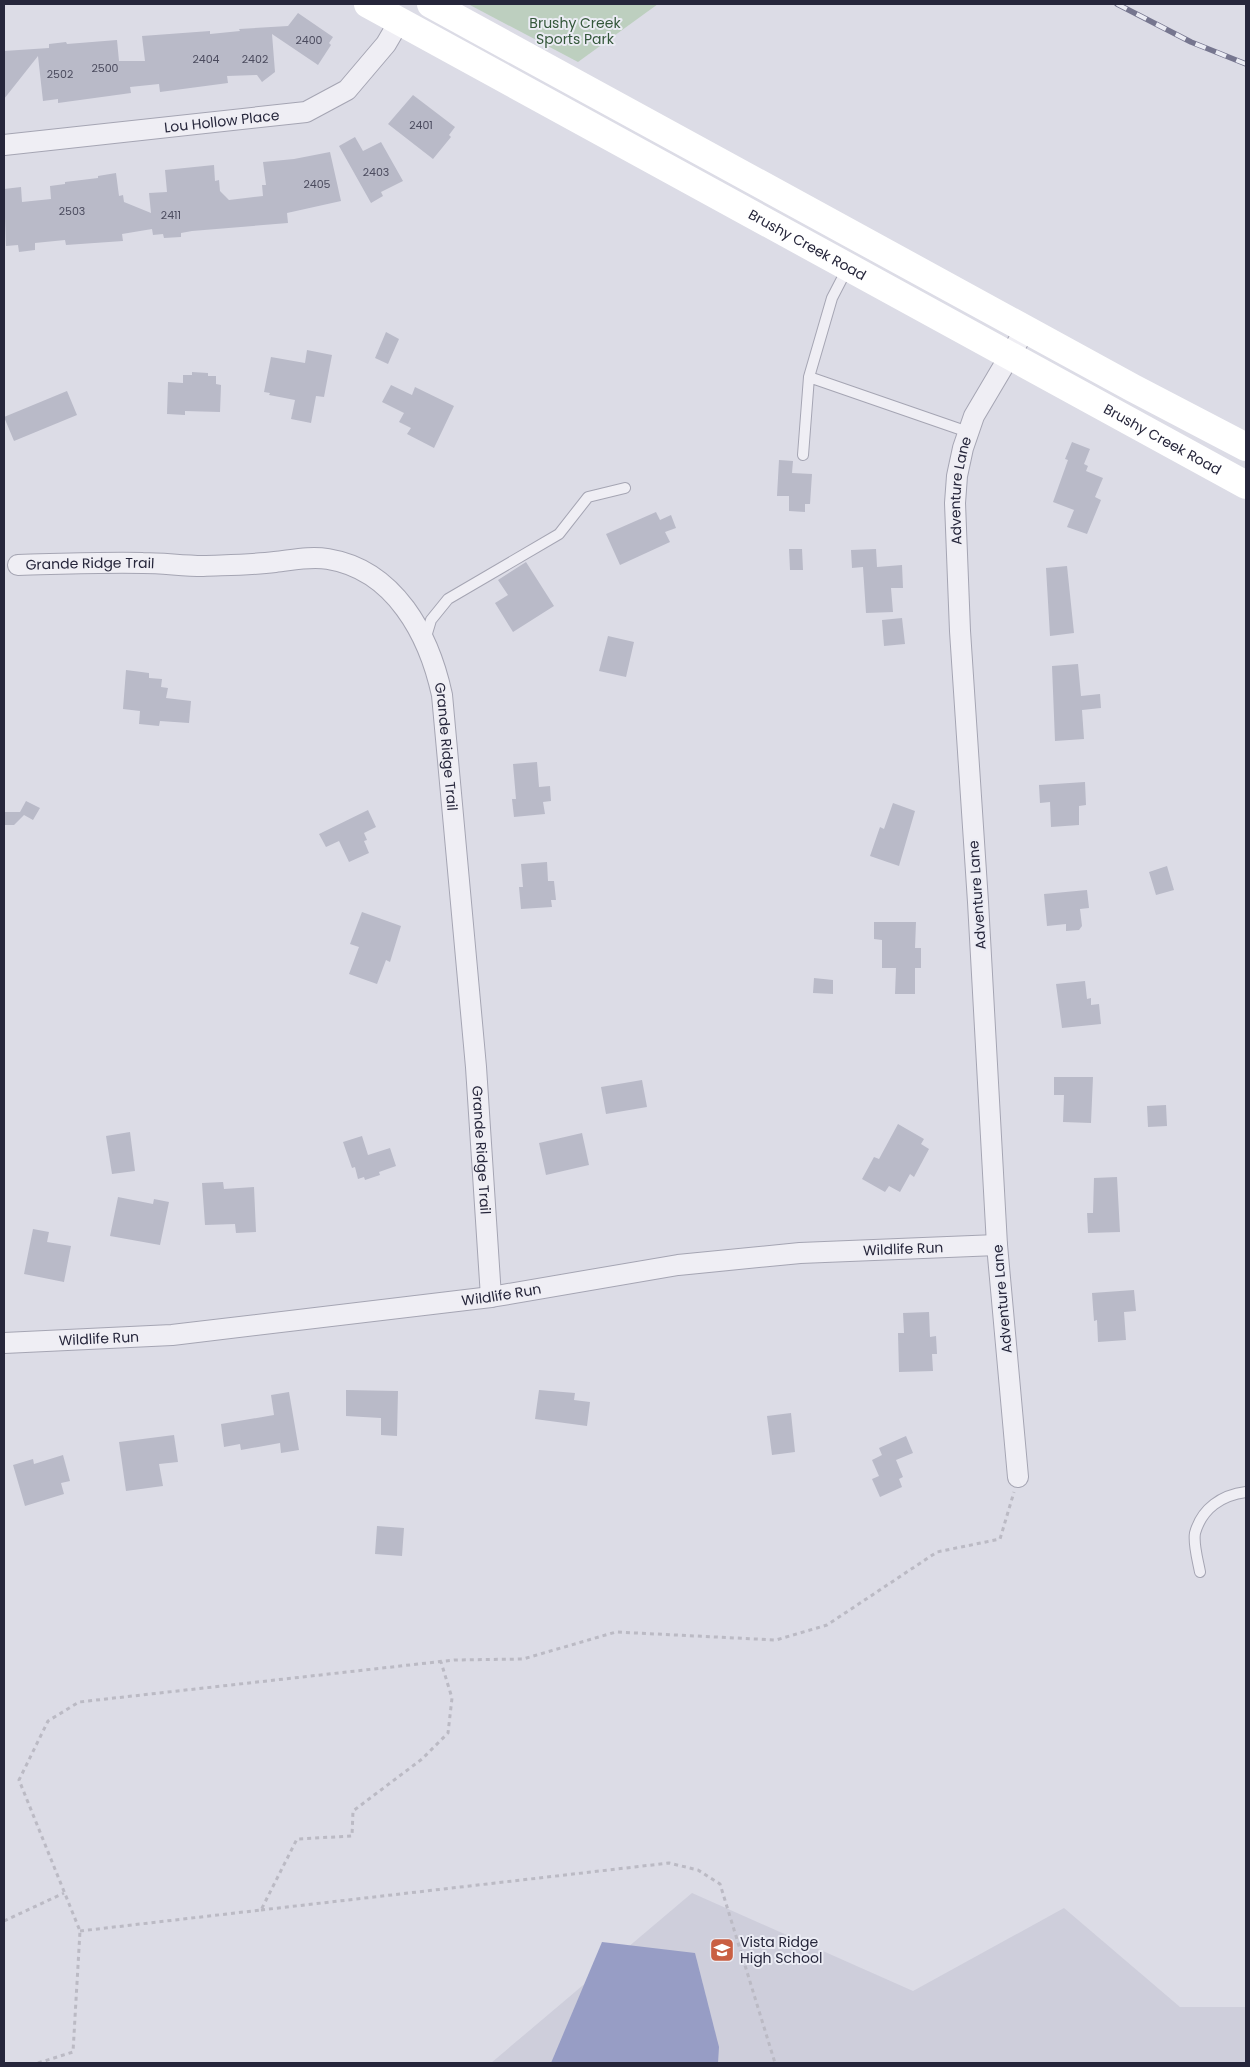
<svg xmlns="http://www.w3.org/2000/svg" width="1250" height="2067" font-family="Poppins,sans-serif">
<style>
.built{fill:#cecedb}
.green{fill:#bdcfbf}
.water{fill:#979dc5}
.building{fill:#b9bac8}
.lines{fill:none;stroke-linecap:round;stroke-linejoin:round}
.lane-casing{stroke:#a5a5b3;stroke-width:12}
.street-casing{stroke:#a5a5b3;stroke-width:22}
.path{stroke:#bbbac4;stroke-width:3;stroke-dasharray:4 4;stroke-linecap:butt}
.lane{stroke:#efeef4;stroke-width:10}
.street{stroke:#efeef4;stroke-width:20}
.secondary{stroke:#fff;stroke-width:28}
.rail-casing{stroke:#76768f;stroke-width:5.5}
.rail{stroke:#ebecf4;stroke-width:4;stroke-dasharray:11;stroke-linecap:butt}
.labels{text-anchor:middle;stroke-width:4;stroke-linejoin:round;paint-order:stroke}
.number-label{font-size:11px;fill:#4b4b5e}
.park-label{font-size:14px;fill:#34573a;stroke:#ebecf4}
.street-label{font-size:14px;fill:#26263b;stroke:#ebecf4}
.poi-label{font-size:14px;fill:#26263b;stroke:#ebecf4;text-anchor:start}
</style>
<rect width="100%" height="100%" fill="#dcdce6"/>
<path class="built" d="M692,1893L913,1991L1064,1908L1180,2007H1246V2063H491Z"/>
<path class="green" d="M468,4H658L578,62Z"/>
<path class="water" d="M602,1942L695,1953L719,2047L718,2063H551Z"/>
<path class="building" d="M298,13L333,37L329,43L331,45L318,65L272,34L275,72L262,82L257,75L227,76L228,83L160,92L159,84L130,87L131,93L58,103V99L43,101L38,56L4,99V51L49,48V44L66,42L67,44L117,40L119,61H145L142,36L210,31V34L240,31L239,29L288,26Z
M413,95L455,127L449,135L451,137L433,159L388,124Z
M355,137L363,151L381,142L403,181L381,192L383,196L371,203L339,146Z
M330,152L341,201L287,213L288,223L192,231L181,233V237L164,238L163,234L153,235L152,229L122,234L123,241L66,245L65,240L35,243V250L19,252L18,245L6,246L4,189L21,187L22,202L51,199L50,186L65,184V182L98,178V176L116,173L119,196L123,195L124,202L151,213L149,193L167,192L165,170L214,165L215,181L219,180L220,191L229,200L263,196L262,185H266L263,162L294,159Z
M386,332L399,339L388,364L375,358Z
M307,350L332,355L324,397L316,396L311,423L291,419L295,400L269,395L270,393L264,392L271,357L305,363Z
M192,372L208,373V376H216V384L221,385L220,412L185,411V415L167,414L168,382L183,383V375H192Z
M391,385L412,395L415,387L454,406L434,448L407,434L411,428L399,422L404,413L382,402Z
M67,391L77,415L14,441L4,417Z
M1072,442L1090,449L1084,464L1088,466L1086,471L1103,478L1095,497L1101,500L1087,534L1067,527L1074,510L1053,502L1068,460L1065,459Z
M779,460L793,461L792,473L812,474L810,504H805V512L789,511V496H777Z
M656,512L660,520L671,515L676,528L665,532L670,542L620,565L606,534Z
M789,549H802L803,570H790Z
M876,549L877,567L902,565L903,588H891L893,612L866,613L863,567L852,568L851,550Z
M526,562L554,606L513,632L495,603L508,595L498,580Z
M1067,566L1074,633L1050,636L1046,568Z
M902,618L905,644L884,646L882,620Z
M608,636L634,642L626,677L599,671Z
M1078,664L1081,696L1100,694L1101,708L1082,710L1084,739L1055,741L1052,666Z
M126,670L149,673V678L162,679L161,687L168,688L166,698L191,701L189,723L160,721L159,726L139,724L140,711L123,709Z
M537,762L539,787L550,786L551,801L543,802L545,814L514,817L512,799H516L513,764Z
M1085,782L1086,805L1079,806V825L1051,827L1050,802L1040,803L1039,785Z
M26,801L40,808L33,820L24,815L14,825H4V812H20Z
M893,803L915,811L899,866L870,856L880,827L884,829Z
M368,810L376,827L364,833L367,840L364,841L369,853L349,862L339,841L326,847L319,834Z
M547,862L548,881H554L556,900H551L552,907L521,909L519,887H523L521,864Z
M1167,866L1174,890L1156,895L1149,872Z
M1087,890L1089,908L1080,909L1082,926L1079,930L1066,931V924L1047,926L1044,894Z
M362,912L401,926L390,962L386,960L377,984L349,974L359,947L350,944Z
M874,922H916L915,948H921V968H915V994H895L896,968H882V940L874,939Z
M814,978L833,980V994L813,993Z
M1085,981L1087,999L1091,998V1005L1099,1004L1101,1024L1062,1028L1056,984Z
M1054,1077H1093L1091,1123L1063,1122L1064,1095H1054Z
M642,1080L647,1107L606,1114L601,1087Z
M1166,1105L1167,1126L1148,1127L1147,1106Z
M898,1124L924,1139L921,1144L929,1149L914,1177L910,1174L900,1192L889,1186L885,1192L862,1179L874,1157L879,1159Z
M130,1132L135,1171L112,1174L106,1136Z
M582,1133L589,1165L546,1175L539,1143Z
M362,1136L368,1155L390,1148L396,1166L379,1172L380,1175L365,1180L364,1177L358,1179L355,1167L352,1168L343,1142Z
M1117,1177L1120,1232L1088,1233L1087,1213H1093L1094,1178Z
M223,1182L224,1189L254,1187L256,1232L236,1233L235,1224L205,1225L202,1183Z
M118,1197L153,1204L154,1199L169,1202L160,1245L110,1236Z
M33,1229L49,1232L47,1242L71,1246L64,1282L24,1274Z
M1134,1290L1136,1311L1124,1312L1126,1340L1098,1342L1097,1320L1094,1321L1092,1293Z
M929,1312L930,1337L936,1336L937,1354H932L933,1371L899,1372L898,1333H904L903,1313Z
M346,1390L398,1391L397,1436L381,1435V1418L346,1416Z
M539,1390L575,1393L574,1400L590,1402L587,1426L535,1419Z
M289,1392L299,1450L281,1453L280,1443L241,1450L240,1444L224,1447L221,1424L274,1415L271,1395Z
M791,1413L795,1452L772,1455L767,1416Z
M174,1435L178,1462L159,1464L163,1486L126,1491L119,1442Z
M906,1436L913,1453L896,1460L903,1477L899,1479L902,1487L880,1497L872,1479L879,1476L872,1460L882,1455L879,1448Z
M63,1455L70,1481L61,1483L64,1494L25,1506L13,1465L33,1459L34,1464Z
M377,1526L404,1528L402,1556L375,1554Z"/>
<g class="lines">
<defs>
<path id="lane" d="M809,377L968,432
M803,455L809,377L832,298L847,269
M425,640L431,620L448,599L559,534L588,497L625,488
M1200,1572C1198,1561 1193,1544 1195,1533C1202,1508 1222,1495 1246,1492"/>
<g id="street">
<path id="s1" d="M4,145L306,112L347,90L386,44L400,20"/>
<path id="s2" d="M18,565C60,564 101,562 143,563C163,563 183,566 203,566C227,565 251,565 275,562C293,560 310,556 328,559C395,570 429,635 442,695L476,1067L491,1297"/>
<path id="s3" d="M4,1343L172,1335L491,1297L678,1265L800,1253L997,1245"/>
<path id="s4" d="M1018,1477L997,1245L978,902L960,631L955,503L957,476L963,448L974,416L1026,328"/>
</g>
</defs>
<use href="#lane" class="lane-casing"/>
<use href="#street" class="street-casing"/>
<path class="path" d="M261,1910L669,1863L698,1870L720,1884L775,2063
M4,1921L64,1893
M80,1931L261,1910L297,1839L352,1836L353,1811L422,1759L448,1733L452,1698L441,1662
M38,2063L73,2052L80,1931L19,1780L48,1721L79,1702L454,1660L523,1659L616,1632L776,1640L827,1625L937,1552L1000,1539L1014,1492"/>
<use href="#lane" class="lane"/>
<use href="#street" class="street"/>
<g class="secondary">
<path id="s5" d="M368,4L1246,485"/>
<path d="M431,4L1133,388L1246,447"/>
</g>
<defs>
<path id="rail" d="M1117,4L1191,42L1246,64"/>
</defs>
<use href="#rail" class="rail-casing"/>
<use href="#rail" class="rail"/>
</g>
<defs>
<symbol id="school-square" viewBox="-11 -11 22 22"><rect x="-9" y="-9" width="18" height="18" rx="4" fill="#c95f43" stroke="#ebecf4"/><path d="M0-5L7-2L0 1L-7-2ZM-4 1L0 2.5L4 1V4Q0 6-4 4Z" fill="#fff"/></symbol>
</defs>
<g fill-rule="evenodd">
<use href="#school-square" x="708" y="1936" width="28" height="28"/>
</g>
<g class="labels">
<g class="number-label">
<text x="309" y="44">2400</text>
<text x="206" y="63">2404</text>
<text x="255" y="63">2402</text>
<text x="105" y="72">2500</text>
<text x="60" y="78">2502</text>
<text x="421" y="129">2401</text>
<text x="376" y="176">2403</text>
<text x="317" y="188">2405</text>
<text x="72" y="215">2503</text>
<text x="171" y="219">2411</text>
</g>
<g class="park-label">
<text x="575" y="28">Brushy Creek<tspan x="575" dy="16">Sports Park</tspan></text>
</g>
<g class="street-label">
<text dy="5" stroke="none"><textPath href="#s1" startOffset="219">Lou Hollow Place</textPath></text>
<text dy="5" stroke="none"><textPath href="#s5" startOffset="501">Brushy Creek Road</textPath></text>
<text dy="5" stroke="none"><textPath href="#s5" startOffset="906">Brushy Creek Road</textPath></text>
<text dy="5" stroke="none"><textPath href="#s4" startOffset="989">Adventure Lane</textPath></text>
<text dy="5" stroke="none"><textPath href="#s2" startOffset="72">Grande Ridge Trail</textPath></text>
<text dy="5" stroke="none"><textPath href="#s2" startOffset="551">Grande Ridge Trail</textPath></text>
<text transform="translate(977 895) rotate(-94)" y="5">Adventure Lane</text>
<text dy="5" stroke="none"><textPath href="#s2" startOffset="956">Grande Ridge Trail</textPath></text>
<text dy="5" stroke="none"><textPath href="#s3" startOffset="905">Wildlife Run</textPath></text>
<text dy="5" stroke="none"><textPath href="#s3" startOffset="500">Wildlife Run</textPath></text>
<text transform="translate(1002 1299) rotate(-95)" y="5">Adventure Lane</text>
<text dy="5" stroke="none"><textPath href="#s3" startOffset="95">Wildlife Run</textPath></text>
</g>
<g class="poi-label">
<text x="740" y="1947">Vista Ridge<tspan x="740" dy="16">High School</tspan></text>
</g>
</g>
<rect width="1250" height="2067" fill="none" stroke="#26263b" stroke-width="10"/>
</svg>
